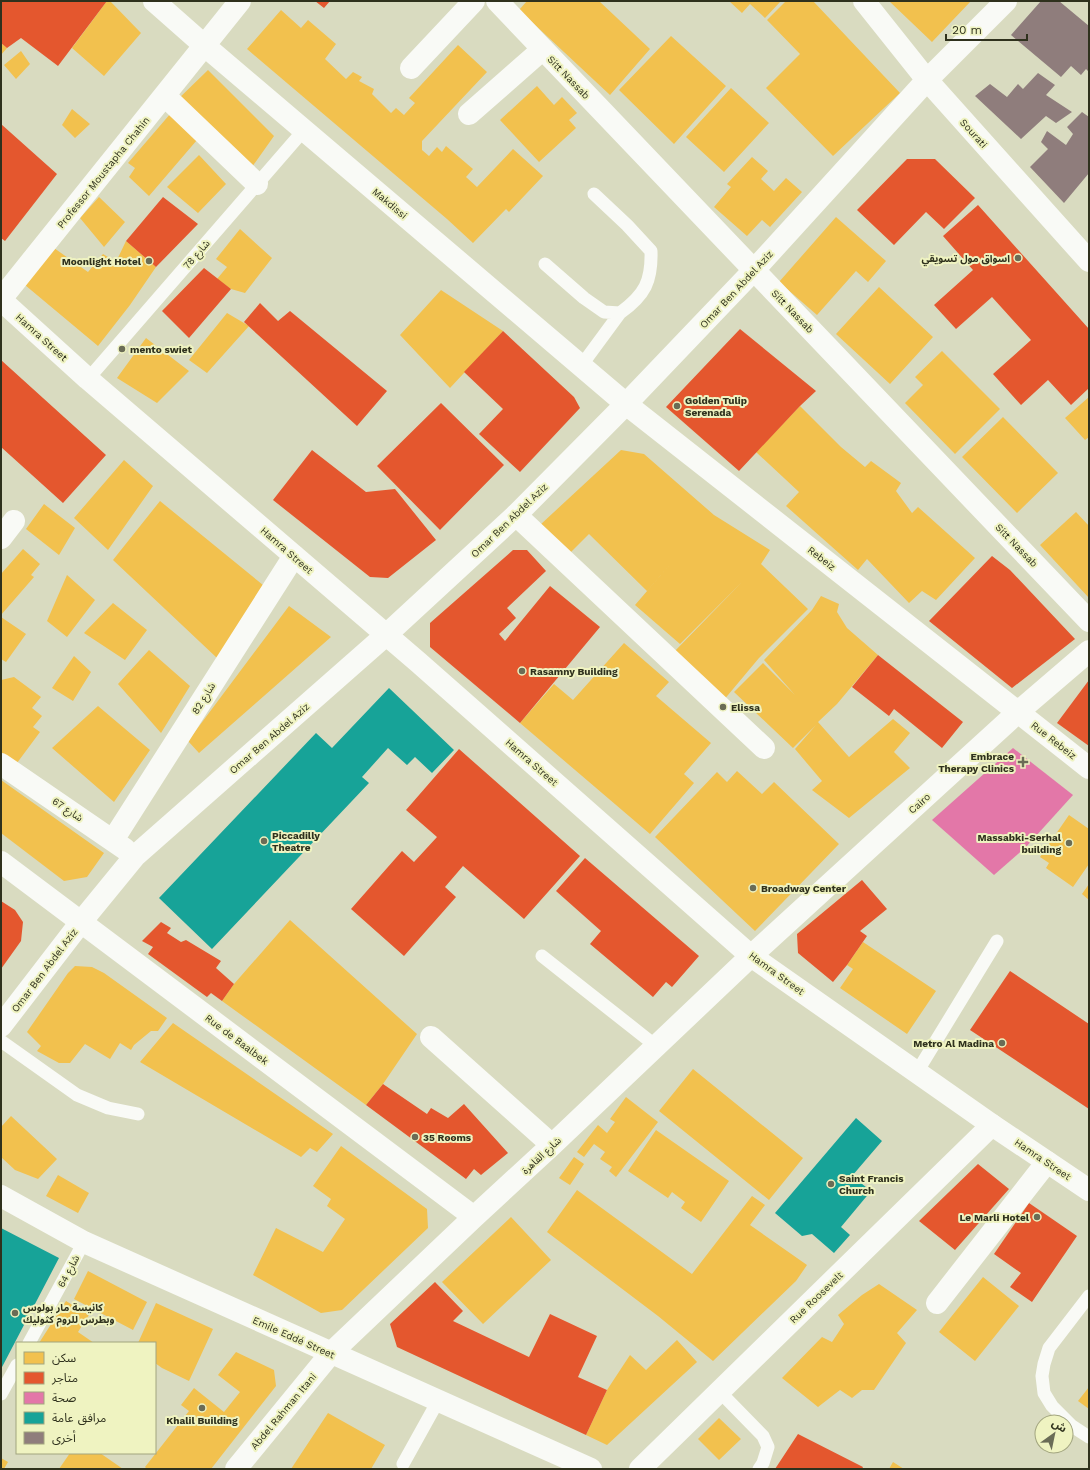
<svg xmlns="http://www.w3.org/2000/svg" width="1090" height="1470" font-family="'Work Sans','Noto Sans Arabic',sans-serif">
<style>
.homes{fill:#f2c14e}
.shops{fill:#e4572e}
.health{fill:#e377a8}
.public{fill:#17a398}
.building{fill:#8f7d7c}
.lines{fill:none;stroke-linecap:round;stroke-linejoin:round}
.lane{stroke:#f9faf6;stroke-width:13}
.street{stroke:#f9faf6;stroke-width:22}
.secondary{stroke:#f9faf6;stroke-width:22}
.poi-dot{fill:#6a6c56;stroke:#eff3c1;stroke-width:1.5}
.labels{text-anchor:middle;stroke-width:4;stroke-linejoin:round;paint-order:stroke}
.street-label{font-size:10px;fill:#2f311d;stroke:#eff3c1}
.poi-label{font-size:10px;font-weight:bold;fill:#2f311d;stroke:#eff3c1;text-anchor:start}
</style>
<rect width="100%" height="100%" fill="#d9dbc0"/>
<path class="homes" d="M107,1H110L141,33L104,76L72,48Z
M527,1H599L650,49L610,95L519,10Z
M729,1H781L765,18L750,4L742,13Z
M786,1H813L900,93L833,156L766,88L800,54L767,20Z
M889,1H971L932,42Z
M281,10L301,28L308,20L336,44L325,59L346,79L353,72L362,77L359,81L374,89L372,94L391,113L396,108L404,115L415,103L409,98L458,45L487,72L422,141V150L429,156L437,147L442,152L446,146L473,169L466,177L477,187L513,149L543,176L509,212L506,209L473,243L447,219L247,49Z
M671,36L726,86L674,144L619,90Z
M1,43L7,48L1,55Z
M21,51L30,64L16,79L4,65Z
M208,70L274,136L247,174L173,104Z
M537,86L554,105L562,97L577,113L569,120L576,128L539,162L500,120Z
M731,88L769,123L724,172L686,137Z
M72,109L90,124L75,138L62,125Z
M171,113L197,140L149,196L129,177L135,168L128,163Z
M199,155L226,184L198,213L167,187Z
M752,157L768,171L761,179L774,191L786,178L802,192L770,227L762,220L747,236L714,207L731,187L727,184Z
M99,197L125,222L104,247L80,218Z
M836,217L886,261L868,282L856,271L817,315L779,282Z
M240,229L272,258L245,293L231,289L217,279L227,267L216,259Z
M126,241L156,267L130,305L98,346L25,285L54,248L88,272L103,254L116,262Z
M879,287L933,337L890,384L836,334Z
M441,290L503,331L450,388L400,335Z
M227,313L249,326L207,373L189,360Z
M146,338L189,371L157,403L117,378Z
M942,351L1000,409L955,454L905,403L923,385L915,377Z
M1089,397V437L1085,440L1065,418Z
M800,406L841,447L865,467L871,461L901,483L896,491L912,513L918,507L975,558L936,600L922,591L909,603L867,559L858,570L786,506L799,492L756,452Z
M1003,417L1058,473L1017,513L962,457Z
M621,450L644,454L714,515L770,550L761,564L808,609L759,658L723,701L673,653L742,582L680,644L635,605L679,554L647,591L589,534L568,555L540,525Z
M124,460L153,486L108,550L74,518Z
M160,501L263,585L217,658L113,560Z
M44,504L75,528L59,555L26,529Z
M1076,512L1089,526V598L1040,545Z
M23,549L40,564L31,575L34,577L1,615V574Z
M67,575L95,600L67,637L47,621Z
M821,596L839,604L837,612L847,628L878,655L837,704L818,722L849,757L893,719L910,733L894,752L910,768L849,818L812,790L822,781L795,749L816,725L793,748L734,692L763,663L795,695L764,660L812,610Z
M113,603L147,630L125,660L84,633Z
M289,606L331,637L199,753L188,741Z
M1,617L26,634L6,662L1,659Z
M624,643L669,682L656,696L711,743L684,774L694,783L650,834L520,723L554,684L573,700Z
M149,650L190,686L161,733L118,684Z
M74,656L91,672L73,701L52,688Z
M14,677L41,697L32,708L42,716L33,727L40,732L17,763L1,752V680Z
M98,706L150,750L114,802L52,748Z
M737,771L762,794L774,782L839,844L755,931L655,837L717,772L727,782Z
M1,780L104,853L87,877L64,881L1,833Z
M1069,815L1089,829V864L1073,887L1046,868L1049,863L1040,857Z
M1089,884V900L1082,894Z
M290,920L417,1034L383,1084L366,1105L222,1001L234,984Z
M863,942L936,991L907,1034L840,988L853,969L847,965Z
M75,966L92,967L104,973L167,1018L158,1031H151L134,1045L131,1050L120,1043L110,1059L85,1044L70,1063H59L37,1051L41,1046L27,1032L68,973Z
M173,1023L333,1134L317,1152L310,1148L301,1157L140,1062Z
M693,1069L803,1158L769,1200L659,1111Z
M626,1097L658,1122L616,1177L609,1171L612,1167L600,1159L605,1152L594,1144L584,1157L577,1152L598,1125L607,1133L615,1122L610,1119Z
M11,1116L57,1159L38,1179L15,1170L1,1157V1127Z
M656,1130L729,1181L701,1222L681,1208L685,1202L672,1192L668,1198L628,1171Z
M341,1146L427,1209L428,1228L342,1310L321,1313L253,1275L276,1228L323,1252L345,1219L327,1206L331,1199L313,1186Z
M574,1157L584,1164L570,1185L559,1178Z
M58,1175L89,1193L78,1213L46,1196Z
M577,1190L692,1274L752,1196L765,1205L750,1225L807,1265L796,1281L713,1361L658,1316L547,1232Z
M511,1217L551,1260L483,1324L442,1282Z
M88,1271L147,1302L133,1330L74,1299Z
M983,1277L1019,1306L975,1361L939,1332Z
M879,1284L917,1310L897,1333L906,1343L874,1390H862L852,1398L840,1390L818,1407L782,1378L822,1337L832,1342L844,1324L838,1315L862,1295Z
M66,1301L89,1315L78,1332L94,1343H39Z
M156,1303L213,1329L189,1381L162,1368L155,1363V1343H138Z
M677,1340L697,1362L607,1445L586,1435L607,1390L630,1355L646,1370Z
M236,1352L274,1370L276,1386L211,1469H147L145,1467L189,1411L181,1405L194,1388L224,1412L240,1392L218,1375Z
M1089,1387V1409L1078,1401Z
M328,1413L385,1445L371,1469H291Z
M719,1418L741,1439L719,1460L698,1439Z
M70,1453H100L123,1469H59Z
M1,1458L8,1462L4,1469H1Z
M893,1462L904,1469H889Z"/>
<path class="shops" d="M1,1H107L58,66L21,38L7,48L1,43Z
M315,1H330L324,8Z
M1,124L57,174L5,241L1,238Z
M907,159H935L975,198L944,229L926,212L894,245L857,210Z
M163,197L198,224L156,267L126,241Z
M978,205L1089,329V388L1071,405L1048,380L1021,405L993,374L1031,340L992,297L956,329L934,305L973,270L943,236Z
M204,268L231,289L189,338L162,311Z
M260,303L278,321L290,311L387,391L357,426L244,322Z
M740,329L816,391L800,406L739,471L666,407Z
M503,331L574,397L580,408L520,472L479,434L503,409L464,372Z
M1,360L106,455L63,503L1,447Z
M441,403L504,465L440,530L377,466Z
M312,450L366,492L395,489L436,540L388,578L370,577L273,500Z
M513,550H527L546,571L507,608L516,618L499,634L505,641L550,586L600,627L520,723L430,647V623Z
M992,556L1010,570L1075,639L1012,688L929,621Z
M878,655L963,722L942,748L894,709L889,716L852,687Z
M1089,680V746L1057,723Z
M459,749L580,856L524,919L463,866L445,887L456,897L404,956L351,909L402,851L414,862L437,837L406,810Z
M585,858L699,956L672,987L666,982L653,997L590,944L601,931L556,891Z
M862,880L887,909L860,931L867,936L847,965L833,982L798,953L797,934Z
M1,901L15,910L23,922L21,941L1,969Z
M161,922L171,928L167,933L181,942L186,940L221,961L216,968L234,984L222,1001L211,993L207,997L148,954L153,947L142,941Z
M1010,971L1089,1024V1109L970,1030Z
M383,1084L427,1114L431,1108L448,1118L464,1104L508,1153L481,1175L474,1169L466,1179L366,1105Z
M978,1164L1009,1189L955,1250L919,1221Z
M1029,1203L1077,1236L1032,1302L1010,1287L1021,1273L994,1254Z
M435,1282L463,1311L453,1321L529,1357L550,1314L597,1336L578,1377L607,1390L586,1435L397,1347L390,1324Z
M798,1434L863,1467L862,1469H775Z"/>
<path class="health" d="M1013,748L1073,795L1026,847L994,875L932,820Z"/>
<path class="public" d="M389,688L454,750L432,773L415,757L407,765L388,748L362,777L369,783L212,949L159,898L316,733L332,748Z
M856,1118L882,1141L852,1176L871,1191L841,1227L850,1235L834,1253L812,1234L802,1236L775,1213Z
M1,1228L59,1258L1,1369Z"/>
<path class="building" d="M1041,1H1059L1089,26V72L1086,69L1081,75L1071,66L1061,77L1011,35Z
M1038,73L1055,85L1046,95L1072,112L1056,123L1046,116L1021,139L975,96L990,84L1007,97L1018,84L1023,89Z
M1082,112L1089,117V173L1064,203L1030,167L1048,149L1041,142L1047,131L1066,145L1073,134L1067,127Z"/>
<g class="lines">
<path class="lane" d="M545,264L584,298L604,312L620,313C645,295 652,281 651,251L627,225L594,194
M581,366L620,313
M88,379L304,130
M542,956L656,1046
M1,1041L77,1095L108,1108L138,1114
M917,1072L997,941
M1089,1296L1049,1348L1044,1364L1042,1376L1044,1393L1052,1406L1072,1426L1089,1437
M29,1343L84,1242
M719,1391L763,1436L768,1447L763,1463L759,1469
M1,1394L17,1365
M403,1464L438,1401"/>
<path class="street" d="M154,1L205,46L626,404L1089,768
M497,1L1089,621
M411,68L474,1
M165,96L257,184
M469,114L543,49
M1,299L240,1
M516,515L764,748
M1,538L14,521
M1,764L125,849
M113,840L294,556
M1,862L474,1217
M431,1037L552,1145
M937,1303L1047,1162
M236,1469L331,1353L474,1217L552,1145L751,956L1018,712L1089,651
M640,1469L992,1125"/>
<path class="secondary" d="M864,1L927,80L1089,261
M1,300L88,379L418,662L751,956L992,1125L1089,1190
M1,1026L81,922L135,856L386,635L516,515L626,404L754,270L927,80L1006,1
M1,1196L84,1242L591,1469"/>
</g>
<g class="poi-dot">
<circle cx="1018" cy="258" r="4"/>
<circle cx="149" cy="261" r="4"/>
<circle cx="122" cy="349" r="4"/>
<circle cx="677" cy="406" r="4"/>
<circle cx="522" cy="671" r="4"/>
<circle cx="723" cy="707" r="4"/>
<path d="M1021 756h4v4h4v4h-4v4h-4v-4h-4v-4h4z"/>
<circle cx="264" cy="841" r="4"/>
<circle cx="1069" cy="843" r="4"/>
<circle cx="753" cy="888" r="4"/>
<circle cx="1002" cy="1043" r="4"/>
<circle cx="415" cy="1137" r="4"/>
<circle cx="831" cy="1184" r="4"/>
<circle cx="1037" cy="1217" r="4"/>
<circle cx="15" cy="1313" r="4"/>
<circle cx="202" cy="1408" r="4"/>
</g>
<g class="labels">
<g class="street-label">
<text transform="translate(569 77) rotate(46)" y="4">Sitt Nassab</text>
<text transform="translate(974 133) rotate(48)" y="4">Sourati</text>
<text transform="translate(103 172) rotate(-51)" y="4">Professor Moustapha Chahin</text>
<text transform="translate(390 203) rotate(40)" y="4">Makdissi</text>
<text transform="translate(196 254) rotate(-49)" y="4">شارع 78</text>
<text transform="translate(736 289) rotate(-47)" y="4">Omar Ben Abdel Aziz</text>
<text transform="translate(793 311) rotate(46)" y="4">Sitt Nassab</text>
<text transform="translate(42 337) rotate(42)" y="4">Hamra Street</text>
<text transform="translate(509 520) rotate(-44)" y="4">Omar Ben Abdel Aziz</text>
<text transform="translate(1017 545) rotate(46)" y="4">Sitt Nassab</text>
<text transform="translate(287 550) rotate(41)" y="4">Hamra Street</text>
<text transform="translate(822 558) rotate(38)" y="4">Rebeiz</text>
<text transform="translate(203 698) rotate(-58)" y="4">شارع 82</text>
<text transform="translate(269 738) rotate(-41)" y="4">Omar Ben Abdel Aziz</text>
<text transform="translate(1054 740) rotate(38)" y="4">Rue Rebeiz</text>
<text transform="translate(532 762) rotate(41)" y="4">Hamra Street</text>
<text transform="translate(919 803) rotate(-42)" y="4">Cairo</text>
<text transform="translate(68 809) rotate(34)" y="4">شارع 67</text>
<text transform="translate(44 970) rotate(-53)" y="4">Omar Ben Abdel Aziz</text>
<text transform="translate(777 973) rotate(36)" y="4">Hamra Street</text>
<text transform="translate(237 1039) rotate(37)" y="4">Rue de Baalbek</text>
<text transform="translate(541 1155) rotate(-43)" y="4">شارع القاهرة</text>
<text transform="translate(1043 1159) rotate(34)" y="4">Hamra Street</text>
<text transform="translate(68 1271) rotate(-62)" y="4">شارع 64</text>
<text transform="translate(816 1297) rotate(-44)" y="4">Rue Roosevelt</text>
<text transform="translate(294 1337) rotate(24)" y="4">Emile Eddé Street</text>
<text transform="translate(283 1411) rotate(-50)" y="4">Abdel Rahman Itani</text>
</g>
<g class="poi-label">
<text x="1010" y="262" text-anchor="end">اسواق مول تسويقي</text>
<text x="141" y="265" text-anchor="end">Moonlight Hotel</text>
<text x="130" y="353">mento swiet</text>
<text x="685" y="404">Golden Tulip<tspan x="685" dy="12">Serenada</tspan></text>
<text x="530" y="675">Rasamny Building</text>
<text x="731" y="711">Elissa</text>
<text x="1014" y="760" text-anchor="end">Embrace<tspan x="1014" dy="12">Therapy Clinics</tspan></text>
<text x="272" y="839">Piccadilly<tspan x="272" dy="12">Theatre</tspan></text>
<text x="1061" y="841" text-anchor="end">Massabki-Serhal<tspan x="1061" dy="12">building</tspan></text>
<text x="761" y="892">Broadway Center</text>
<text x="994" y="1047" text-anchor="end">Metro Al Madina</text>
<text x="423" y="1141">35 Rooms</text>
<text x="839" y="1182">Saint Francis<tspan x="839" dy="12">Church</tspan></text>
<text x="1029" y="1221" text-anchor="end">Le Marli Hotel</text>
<text x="23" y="1311">كانيسة مار بولوس<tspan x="23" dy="12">وبطرس للروم كثوليك</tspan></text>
<text x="202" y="1424" text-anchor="middle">Khalil Building</text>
</g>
</g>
<rect width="1090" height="1470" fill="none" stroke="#2f311d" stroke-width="4"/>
<rect x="16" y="1342" width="140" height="112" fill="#eff3c1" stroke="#a2a57f"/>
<rect x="24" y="1352" width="20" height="12" fill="#f2c14e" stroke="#a2a57f"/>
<text x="52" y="1362" font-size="12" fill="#2f311d">سكن</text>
<rect x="24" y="1372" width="20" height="12" fill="#e4572e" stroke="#a2a57f"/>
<text x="52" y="1382" font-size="12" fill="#2f311d">متاجر</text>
<rect x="24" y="1392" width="20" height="12" fill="#e377a8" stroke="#a2a57f"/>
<text x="52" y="1402" font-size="12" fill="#2f311d">صحة</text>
<rect x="24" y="1412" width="20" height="12" fill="#17a398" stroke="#a2a57f"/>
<text x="52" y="1422" font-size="12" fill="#2f311d">مرافق عامة</text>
<rect x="24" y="1432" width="20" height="12" fill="#8f7d7c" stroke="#a2a57f"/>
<text x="52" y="1442" font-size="12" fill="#2f311d">أخرى</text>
<g transform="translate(1054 1434) rotate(33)"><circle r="19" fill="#eff3c1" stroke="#a2a57f"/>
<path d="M0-3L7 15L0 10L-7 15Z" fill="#6a6c56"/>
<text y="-6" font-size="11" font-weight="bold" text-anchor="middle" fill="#2f311d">ش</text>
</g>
<path d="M946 34v6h81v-6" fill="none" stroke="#2f311d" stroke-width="2"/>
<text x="952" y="34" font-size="12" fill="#2f311d" stroke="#eff3c1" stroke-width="3" paint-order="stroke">20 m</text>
</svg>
